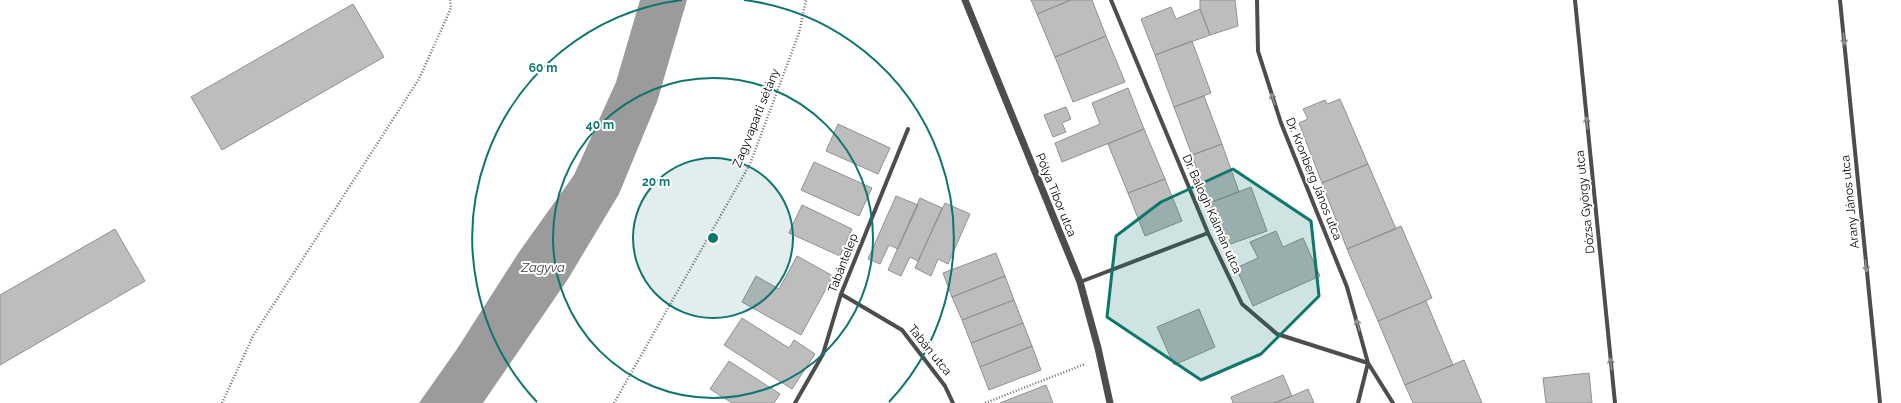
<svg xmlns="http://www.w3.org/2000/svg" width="1901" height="403" font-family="Raleway,sans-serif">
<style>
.water{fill:#9b9b9b}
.building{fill:#bdbdbd;stroke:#919191}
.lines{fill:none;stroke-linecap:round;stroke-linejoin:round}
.path{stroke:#6f6f6f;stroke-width:2.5;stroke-dasharray:1 2;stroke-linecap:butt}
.minor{stroke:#4d4d4d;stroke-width:4}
.tertiary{stroke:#4d4d4d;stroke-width:7}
.oneway{stroke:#949494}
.marked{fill:#0f766e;fill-opacity:0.2;stroke:#0f766e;stroke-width:3;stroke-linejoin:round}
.ring{fill:none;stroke:#0f766e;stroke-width:2}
.labels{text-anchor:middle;stroke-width:4;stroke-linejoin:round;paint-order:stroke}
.street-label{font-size:12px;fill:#000;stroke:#fff}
.water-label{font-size:13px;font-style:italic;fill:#3c3c3c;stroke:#fff}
.centre{fill:#0f766e;stroke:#fff;stroke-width:2}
.ring-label{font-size:12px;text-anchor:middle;font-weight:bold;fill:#0f766e;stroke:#fff;stroke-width:4;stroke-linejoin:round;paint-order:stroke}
</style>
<rect width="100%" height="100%" fill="#fff"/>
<path class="water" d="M640,0H687L657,102L619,194L568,279L483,403H419L457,349L519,252L574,175L616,82Z"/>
<path class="building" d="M1031,0H1071L1037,14Z
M1071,0H1092L1106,36L1055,57L1037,14Z
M1200,0H1235L1238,26L1210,35L1200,9Z
M353,4L384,57L222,150L191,97Z
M1171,7L1176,19L1200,9L1210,35L1155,55L1141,19Z
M1106,36L1125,82L1073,102L1055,57Z
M1192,41L1211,93L1174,107L1155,55Z
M1128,88L1144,129L1062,162L1055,143L1100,124L1092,103Z
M1204,96L1222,144L1192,155L1174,107Z
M1340,99L1368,164L1322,183L1299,123L1308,119L1303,109L1325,100L1327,104Z
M1066,107L1071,119L1062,123L1066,132L1053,137L1044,115Z
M838,124L890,148L878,174L826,151Z
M1144,129L1165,179L1128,193L1108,144Z
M1222,144L1239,192L1209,203L1192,155Z
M814,162L872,188L859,216L801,190Z
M1368,164L1396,229L1347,249L1322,183Z
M1165,179L1182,221L1145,236L1128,193Z
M1251,187L1267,231L1225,246L1209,203Z
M896,196L918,205L898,249L889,245L880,264L868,259Z
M920,198L942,208L918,261L910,257L901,276L888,270Z
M945,203L970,214L948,264L938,259L931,276L915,268Z
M802,205L852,229L840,256L789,233Z
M1401,226L1432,298L1378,321L1347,249Z
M115,229L145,281L0,365V295Z
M1276,231L1283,247L1303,238L1320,276L1253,306L1236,268L1258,258L1250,242Z
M996,253L1005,276L952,297L943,273Z
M797,256L833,276L801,335L742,302L756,276L779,289Z
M1005,276L1014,300L962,320L952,297Z
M1014,300L1023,323L971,343L962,320Z
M1426,301L1453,365L1405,385L1378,321Z
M1199,309L1215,347L1174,365L1157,327Z
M742,318L789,348L794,340L815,354L792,389L724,345Z
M1023,323L1032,346L980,367L971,343Z
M1032,346L1041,370L989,390L980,367Z
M1464,360L1482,403H1413L1405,385Z
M729,361L780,394L774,403H732L710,389Z
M1589,373L1592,403H1546L1543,378Z
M1283,375L1292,396L1274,403H1233L1231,397Z
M1046,385L1053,403H1000Z
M1308,389L1314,403H1274L1292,396Z"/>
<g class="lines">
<path class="path" d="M222,403L253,336L419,79L451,8L450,0
M614,403L750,164L799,33L806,0
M985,403L1085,364"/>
<path class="minor" d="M1111,0L1208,233L1242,304L1277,334L1368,363
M1257,0L1258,51L1281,123L1347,287L1368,363L1393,403
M1575,0L1615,403
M1840,0L1880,403
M1080,282L1208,233
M841,294L902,330L945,386L953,403
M795,403L823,354L841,294L908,129
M1358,403L1368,363"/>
<path class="tertiary" d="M965,0L1080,282L1098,348L1110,403"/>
</g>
<defs><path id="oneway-shaft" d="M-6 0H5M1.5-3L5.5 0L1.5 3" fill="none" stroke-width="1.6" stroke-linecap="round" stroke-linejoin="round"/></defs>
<g class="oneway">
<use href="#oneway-shaft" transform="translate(1844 39) rotate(84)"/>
<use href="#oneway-shaft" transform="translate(1273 99) rotate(-108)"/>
<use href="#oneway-shaft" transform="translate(1587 123) rotate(-96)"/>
<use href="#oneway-shaft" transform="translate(1866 266) rotate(84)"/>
<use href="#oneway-shaft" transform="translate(1358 325) rotate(-105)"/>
<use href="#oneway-shaft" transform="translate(1611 364) rotate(-96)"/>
</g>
<path class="marked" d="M1233,169L1311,221L1319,296L1261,354L1201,380L1107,317L1116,236L1161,202Z"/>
<circle cx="713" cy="238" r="80" fill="#0f766e" fill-opacity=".12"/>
<g class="ring">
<circle cx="713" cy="238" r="80"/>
<circle cx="713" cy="238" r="160"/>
<path d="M537 402A240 240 0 0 1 682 0M744 0A240 240 0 0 1 889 402"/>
</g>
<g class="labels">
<g class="street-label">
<text transform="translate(756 118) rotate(-68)" y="4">Zagyvaparti sétány</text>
<text transform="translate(1314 179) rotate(68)" y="4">Dr. Kronberg János utca</text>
<text transform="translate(1056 195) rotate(68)" y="4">Pólya Tibor utca</text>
<text transform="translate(1585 202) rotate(-96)" y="4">Dózsa György utca</text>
<text transform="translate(1850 202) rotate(-96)" y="4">Arany János utca</text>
<text transform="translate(1212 214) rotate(66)" y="4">Dr. Balogh Kálmán utca</text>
<text transform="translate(843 263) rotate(-69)" y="4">Tabántelep</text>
<text transform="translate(930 350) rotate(51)" y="4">Tabán utca</text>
</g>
<g class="water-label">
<text x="543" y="272">Zagyva</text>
</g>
</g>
<circle cx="713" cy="238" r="6" class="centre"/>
<g class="ring-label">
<text x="543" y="72">60 m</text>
<text x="600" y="129">40 m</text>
<text x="656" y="186">20 m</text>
</g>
</svg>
